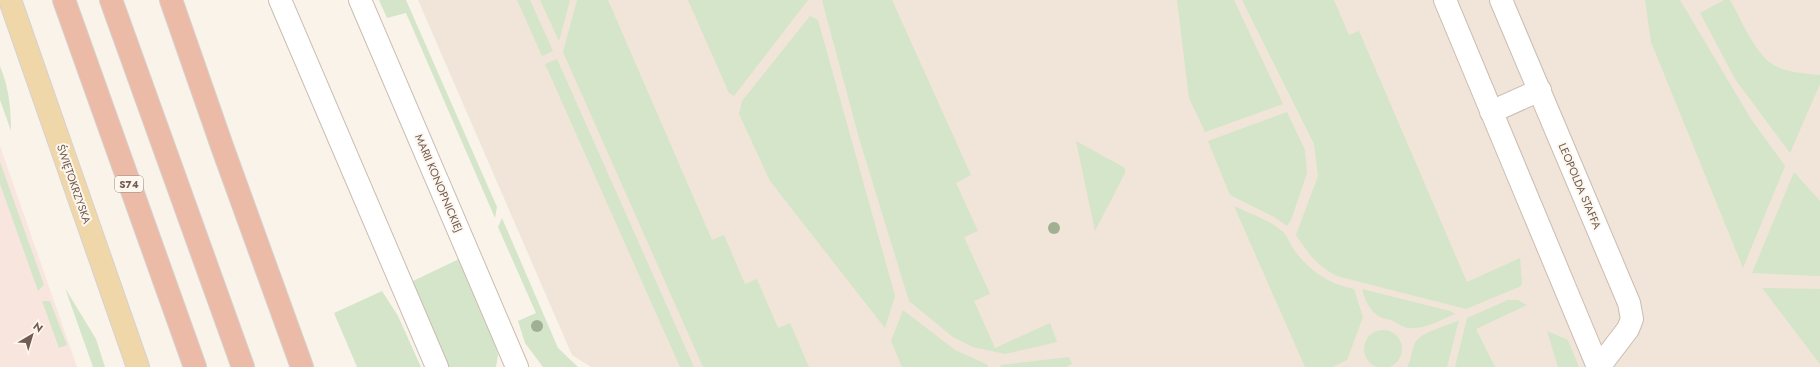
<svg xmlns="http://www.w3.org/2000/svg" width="1820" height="367" font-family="Jost,sans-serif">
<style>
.residential{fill:#f0e5d8}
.commercial{fill:#f8e6de}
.green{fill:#d4e5c9}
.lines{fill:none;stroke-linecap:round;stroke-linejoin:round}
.minor-casing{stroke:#cabcb0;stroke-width:24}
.major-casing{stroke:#d7d1ce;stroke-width:24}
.highway-casing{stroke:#d7d1ce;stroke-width:24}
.minor{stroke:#fff;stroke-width:22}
.major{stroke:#efd7aa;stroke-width:22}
.highway{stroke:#ebbba8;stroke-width:22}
.tree{fill:#a1b093}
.labels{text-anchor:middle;stroke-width:4;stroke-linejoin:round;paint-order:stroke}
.shield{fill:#fdf7ef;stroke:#9a8a80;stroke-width:1}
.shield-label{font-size:10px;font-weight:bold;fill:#705c50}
.street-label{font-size:11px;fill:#705c50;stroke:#fdf7ef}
</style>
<rect width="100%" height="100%" fill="#faf3e9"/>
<path class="residential" d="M418,0H1820V367H591L572,355Z"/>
<path class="commercial" d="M0,146L77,367H0Z"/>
<path class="green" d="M379,0H406L497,207L495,218L406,13L387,18Z
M517,0H530L553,51L542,56Z
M540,0H570L559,41Z
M577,0H608L712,240L724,235L745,284L757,279L778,328L790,323L809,367H703L563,52Z
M688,0H808L734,96L729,93Z
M822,0H892L971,175L956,183L978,231L964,237L990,294L974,301L995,348L1050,323L1057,342L1005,354L973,347L953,337L909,301L859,138Z
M1177,0H1234L1283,104L1205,132L1189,98Z
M1242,0H1334L1349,35L1359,31L1467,282L1520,258L1522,282L1521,286L1466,309L1337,276C1317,266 1308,253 1296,235L1318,176L1314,144Z
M1645,0H1680L1751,119L1785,166L1743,268L1651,42Z
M1724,0H1730C1741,19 1754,52 1772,64C1786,73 1804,73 1820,75V84L1790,153L1735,79L1700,13Z
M810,16L818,20L895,296L885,328L770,181L739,114L742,101Z
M557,59L694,367H680L545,64Z
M0,66C9,88 11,108 11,131L0,100Z
M1287,112L1305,150L1307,173L1291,220L1287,226L1276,218L1230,195L1208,141Z
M1076,141L1125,168V173L1095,231Z
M0,162L44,285L38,291L0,184Z
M1794,172L1820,201V276L1752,273Z
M1234,206C1248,213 1275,222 1285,234C1288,238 1290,243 1292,247C1308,270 1326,283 1354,289L1363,317L1347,360L1332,367H1305Z
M502,218L558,348L578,367H543L525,343L518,321L536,313L498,227Z
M459,259L495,344L498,355L496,367H447L411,282Z
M65,288L96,339L105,367H93Z
M1762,288L1820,289V364Z
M1362,289L1450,311L1455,314C1441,320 1425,329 1410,328C1403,328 1398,323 1393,321C1389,319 1384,319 1380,317C1370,312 1365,300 1362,289Z
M382,291L398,316L421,367H357L334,313Z
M1508,300H1518L1527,305L1476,329L1495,367H1455L1467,318Z
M42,301H50L67,345L59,348Z
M903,310L955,350L988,365V367H902L891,341Z
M1459,320L1447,367H1407C1412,359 1411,351 1415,343C1421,332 1447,326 1459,320Z
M1364 349a19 19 0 1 1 38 0a19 19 0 1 1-38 0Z
M1547,331L1568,340L1579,367H1558Z
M1069,357L1072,364L1066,367H1000L1001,365Z"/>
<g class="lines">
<defs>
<path id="minor" d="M280,0L437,367
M360,0L517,367
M1445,0L1598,367
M1501,0L1629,303L1632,319L1628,329L1599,367
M1491,112L1540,90"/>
<path id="major" d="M10,0L138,367"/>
<path id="highway" d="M64,0L195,367
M111,0L243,367
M171,0L223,149L302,367"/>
</defs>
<use href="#minor" class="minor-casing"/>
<use href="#major" class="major-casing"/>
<use href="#highway" class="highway-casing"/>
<use href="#minor" class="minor"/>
<use href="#major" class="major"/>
<use href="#highway" class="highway"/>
</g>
<g class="tree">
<circle cx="1054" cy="228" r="6"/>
<circle cx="537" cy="326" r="6"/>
</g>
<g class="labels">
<rect class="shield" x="115" y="176" width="28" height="16" rx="3"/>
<g class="shield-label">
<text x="129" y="188">S74</text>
</g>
<g class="street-label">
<text transform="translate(439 183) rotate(67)" y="4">MARII KONOPNICKIEJ</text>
<text transform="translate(74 184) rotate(71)" y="4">ŚWIĘTOKRZYSKA</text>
<text transform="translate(1580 186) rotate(67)" y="4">LEOPOLDA STAFFA</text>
</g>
</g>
<g transform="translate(32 335) rotate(38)" stroke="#fdf7ef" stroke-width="3" paint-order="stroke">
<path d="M0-3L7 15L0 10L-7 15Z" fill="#705c50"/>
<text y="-6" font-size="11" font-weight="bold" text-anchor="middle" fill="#705c50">N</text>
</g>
</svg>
